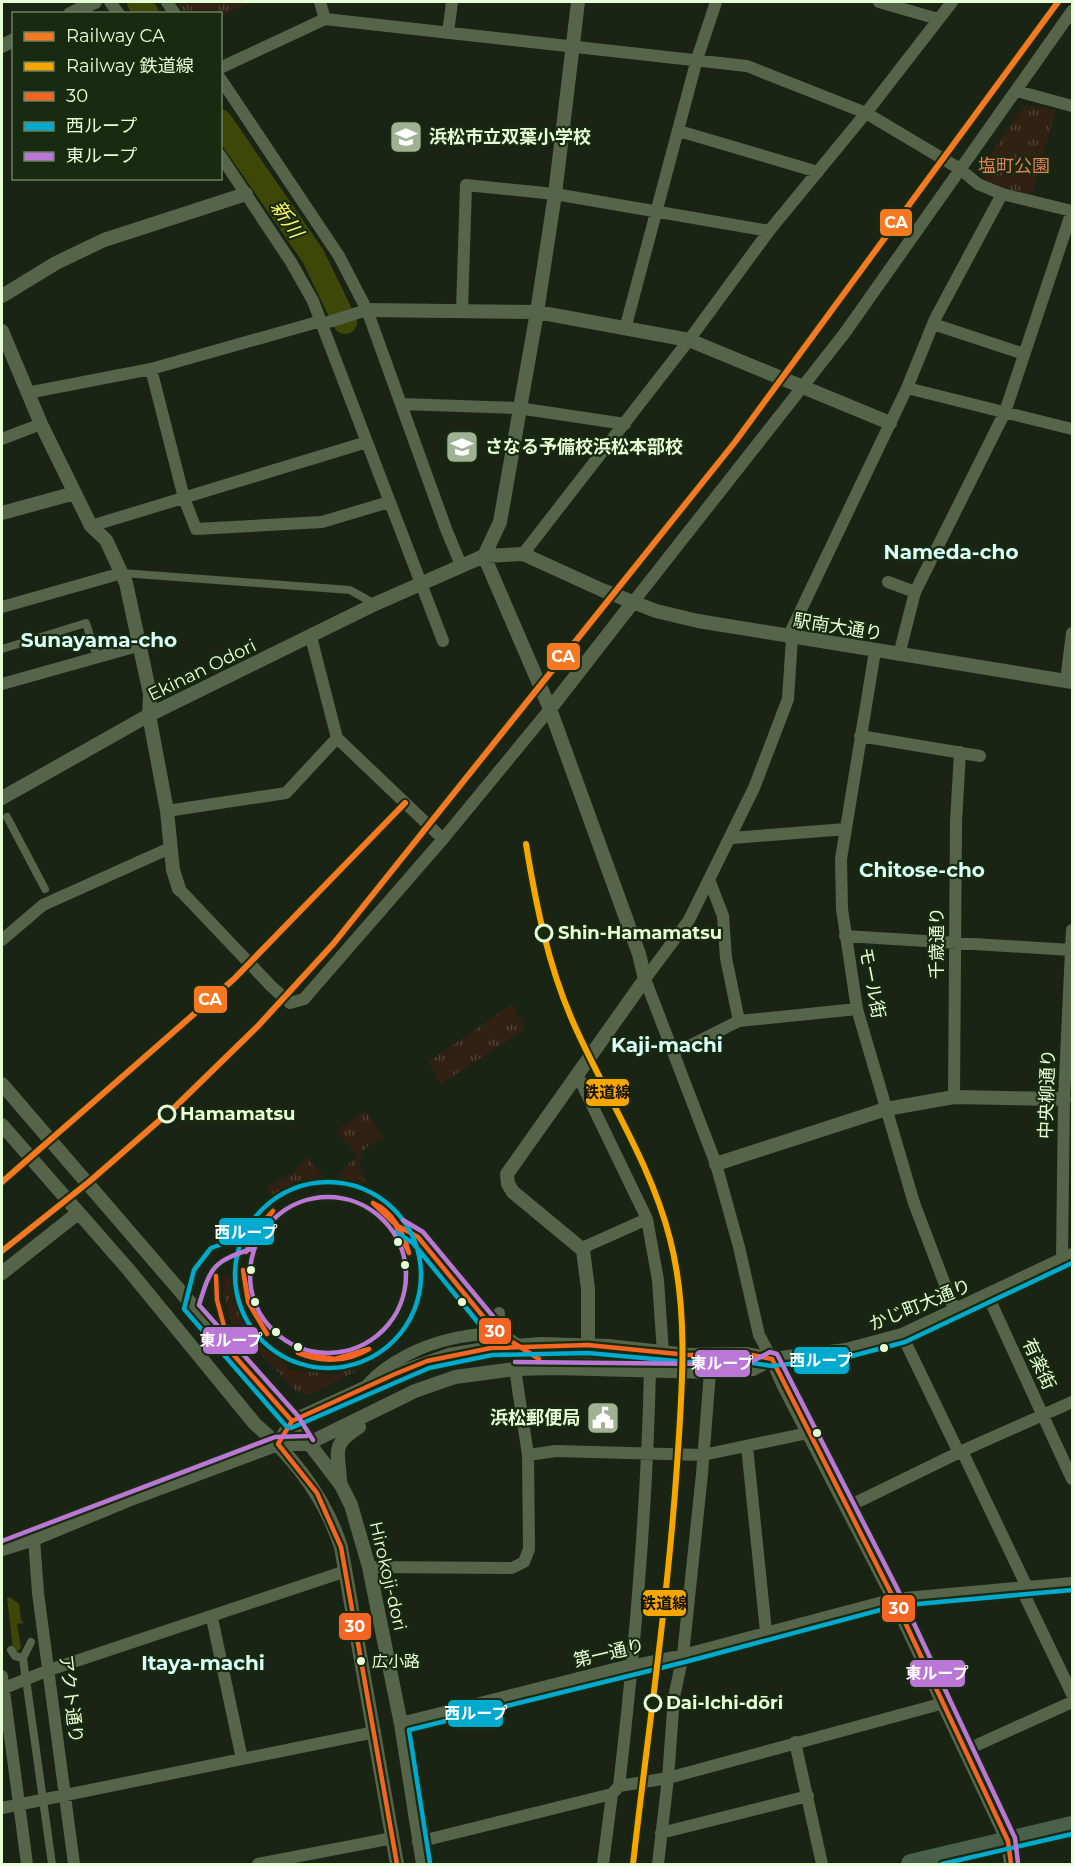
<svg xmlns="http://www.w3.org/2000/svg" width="1074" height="1866" font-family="Montserrat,'Noto Sans JP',sans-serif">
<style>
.grass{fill:url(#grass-tufts)}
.water{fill:#3d4708}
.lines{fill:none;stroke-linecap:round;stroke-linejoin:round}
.river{stroke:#3d4708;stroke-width:24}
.pedestrian{stroke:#566549;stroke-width:8}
.minor{stroke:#566549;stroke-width:12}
.tertiary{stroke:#566549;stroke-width:14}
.trunk{stroke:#4a604b;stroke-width:20}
.bus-1-casing{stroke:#182a0f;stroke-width:9}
.bus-2-casing{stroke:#182a0f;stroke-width:9}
.bus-3-casing{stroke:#182a0f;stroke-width:9}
.bus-1{stroke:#f26522;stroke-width:4.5}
.bus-2{stroke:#00a9ce;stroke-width:4.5}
.bus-3{stroke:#ba77d6;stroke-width:4.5}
.rail-1-casing{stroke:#182a0f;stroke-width:10}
.rail-2-casing{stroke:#182a0f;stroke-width:10}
.rail-1{stroke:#f47921;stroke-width:6}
.rail-2{stroke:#f7a600;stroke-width:6}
.stop-dot{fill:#182a0f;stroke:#e7ffd7;stroke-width:3}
.bus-dot{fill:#e7ffd7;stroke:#182a0f;stroke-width:2}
.labels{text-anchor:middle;stroke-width:4.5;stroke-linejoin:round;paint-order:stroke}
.bus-label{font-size:16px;fill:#e7ffd7;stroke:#182a0f;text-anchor:start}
.poi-label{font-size:18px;font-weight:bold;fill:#e7ffd7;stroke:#182a0f;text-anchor:start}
.park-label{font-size:18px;fill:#e77e5c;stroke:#182a0f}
.street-label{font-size:18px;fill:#e7ffd7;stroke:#182a0f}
.stop-label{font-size:18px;font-weight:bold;fill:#e7ffd7;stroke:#182a0f;text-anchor:start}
.water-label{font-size:20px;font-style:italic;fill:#fff965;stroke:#182a0f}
.neighbourhood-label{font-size:20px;font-weight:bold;fill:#d9fffa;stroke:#182a0f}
.line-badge{stroke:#182a0f;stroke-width:2}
.badge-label{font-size:16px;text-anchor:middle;font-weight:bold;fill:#fff}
.pale-badge-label{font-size:16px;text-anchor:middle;font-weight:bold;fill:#111}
</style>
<defs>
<pattern id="grass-tufts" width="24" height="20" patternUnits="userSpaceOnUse" patternTransform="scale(1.5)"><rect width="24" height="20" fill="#302112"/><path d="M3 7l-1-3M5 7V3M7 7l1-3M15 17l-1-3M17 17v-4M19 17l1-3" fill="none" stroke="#4e4234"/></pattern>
</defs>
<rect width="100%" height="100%" fill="#1a2415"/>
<path class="grass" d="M176,2H251L221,16L220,14L184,13Z
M1031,106L1056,110L1031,197C1012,192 991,189 979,172L1023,107Z
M512,1004L526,1028L441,1084L428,1062Z
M365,1111L384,1139C360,1143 353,1165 367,1184L336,1178L357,1155L336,1131Z
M306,1156L325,1179C307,1177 287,1185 273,1197L266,1188C284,1174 292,1180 306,1156Z
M224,1276L230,1277L243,1321L252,1338L287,1363L288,1370L340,1375L343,1367L381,1352L383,1357L317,1392L306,1395L297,1392L231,1323L223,1292Z"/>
<path class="water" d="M10,1597L19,1604L21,1620L24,1623L17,1624L21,1648L17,1652L13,1649L7,1598Z"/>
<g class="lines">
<path class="river" d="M139,2L147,14
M220,121L313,256L345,322"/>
<path class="pedestrian" d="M122,573L350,590L375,604
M2,649L86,623L97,657
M7,817L45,889
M11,1650L15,1656L23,1658
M25,1674L23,1658L31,1642
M27,1686L52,1864"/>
<path class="minor" d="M110,2L119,14
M167,2L175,14
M320,2L325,19
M879,2L938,19
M448,33L452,2
M220,68L325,19L747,66L866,113L960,169L978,184L1002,194L1072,211
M220,78L339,256L367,310L446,529L461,565
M1017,91L1072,106
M679,131L818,172
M220,155L291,262L313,301L443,641
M462,311L466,185L555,194L769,231
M322,324L367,310
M933,324L1024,354
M625,329L697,59L716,2
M151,369L184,498L196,529L322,522L389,502
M907,388L1072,429
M27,393L151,369L321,321
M402,404L518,408L625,424
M2,439L41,424
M91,526L367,442
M523,554L689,340L769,231L866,113L952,2
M888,582L915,592
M634,601L844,334L1072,11
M2,607L122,573
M311,637L337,738L443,839
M788,637L907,388L935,319L1002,194
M875,651L841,859L842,909L857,1009L914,1203L955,1311
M899,655L915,592L1005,412L1072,211
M1066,681L1072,633
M2,684L141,645
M860,736L980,756
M167,811L286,793L337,738
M732,838L846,829
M710,882L723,916L726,958L739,1021
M179,889L271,986L290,1003L304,999L443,839L550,709
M845,936L1071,950
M2,940L43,905L170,848
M674,1049L685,1048L739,1021L857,1009
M578,1076L647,1219L658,1280L663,1353
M954,1097L956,822L960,752
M582,1248L647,1219
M1062,1260L1064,1099L1072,930
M988,1296L1072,1479
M902,1335L959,1453
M772,1359L759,1335L739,1247L716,1164L645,979L689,920L754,788L788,699L792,638
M368,1384C387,1362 423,1345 451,1339C467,1335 483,1335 498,1330L499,1313
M747,1446L766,1632
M962,1451L1027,1587
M528,1455L556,1451L703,1455L808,1433
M847,1507L962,1451L1072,1402
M34,1539L38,1593L74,1864
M369,1567L512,1568L524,1562L529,1549L528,1455L515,1369
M1021,1588L1072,1694
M212,1618L242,1759
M630,1666L683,1655L894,1599L1072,1583
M2,1676L27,1864
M2,1689L49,1670L346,1571
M795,1742L822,1864
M966,1750L1072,1702
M619,1786L668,1778L944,1703
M2,1808L375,1732
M661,1833L808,1796
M418,1842L612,1794
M258,1864L393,1838
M603,1864L612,1794L619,1786C635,1648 647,1508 650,1369
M658,1864L668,1778L674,1697L683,1655L702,1474L710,1372"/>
<path class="tertiary" d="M578,2L555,194L537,312L500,522L484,556L550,709L639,954L645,979L507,1174L508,1184L513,1192L583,1250L588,1289V1345
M70,14L95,2
M2,46L14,40
M2,296L56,263L104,240L246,194
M367,310L537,312L689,340L890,423
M2,331L41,424L91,526L106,540L126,583L150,694L149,715L167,811L173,870L179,889
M2,513L75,493
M550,709L634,601
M2,798L149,715L375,604L484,556L523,554L602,590L656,611L698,621L1072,682
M2,1084L292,1421L341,1485L351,1505L369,1567L401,1724L423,1864
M2,1125L128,1269L255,1424C294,1457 325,1498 341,1547L397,1864
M716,1164L886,1109L954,1097L1064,1099
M2,1273L78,1213
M495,1331L535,1357L557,1361
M549,1355L640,1362
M772,1359L783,1384L894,1599L1008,1841L1011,1864
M278,1444L292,1421L395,1374L449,1355L491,1348L541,1344L608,1346L688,1355L747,1354L772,1359L846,1350L902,1335L1072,1255
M340,1484C340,1454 328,1446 359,1427
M2,1549L34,1539L128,1500L278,1444H307L415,1391L455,1377L515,1369L555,1368L710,1372L753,1369L772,1359
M401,1724L630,1666"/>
<path class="trunk" d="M911,1864L1072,1826"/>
<defs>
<path id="bus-1" d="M373,1203C393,1211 404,1234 409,1253
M373,1203L395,1224L409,1253
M400,1227L418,1237L495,1331L539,1359
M246,1252L258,1227L273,1211
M246,1252L252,1238L273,1211
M243,1270L249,1303L267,1334
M243,1270L248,1302L267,1334
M216,1276L217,1300L231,1352L292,1421
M298,1353L335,1359L369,1349
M298,1353C322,1363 347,1362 369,1349
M772,1359L894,1599L1008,1841L1011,1864
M397,1864L341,1547L317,1493L278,1444L292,1421L395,1374L427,1361L491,1348L588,1345L688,1355L747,1354L772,1359"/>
<path id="bus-2" d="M235 1275a93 93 0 1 1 186 0a93 93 0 1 1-186 0Z
M395,1232L413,1243L489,1336
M247,1235L211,1248L194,1270L184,1309L286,1426L291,1428L429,1368L492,1355L588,1353L687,1362H746L772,1366L848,1357L905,1342L1072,1263
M430,1863L409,1730L685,1662L895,1606L1072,1590
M942,1864L1072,1834"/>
<path id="bus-3" d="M250 1275a78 78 0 1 1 156 0a78 78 0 1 1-156 0Z
M403,1220L423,1232L501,1326
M251,1249C213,1262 211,1266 199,1305L298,1416L313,1440
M515,1362L710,1364L751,1362L770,1352L777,1354L901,1596L1015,1838L1018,1863
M2,1541L275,1437L307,1436"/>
</defs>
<use href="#bus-1" class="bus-1-casing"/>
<use href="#bus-2" class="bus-2-casing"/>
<use href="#bus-3" class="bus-3-casing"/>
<use href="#bus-1" class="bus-1"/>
<use href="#bus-2" class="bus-2"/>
<use href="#bus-3" class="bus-3"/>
<defs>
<path id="rail-1" d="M2,1182L234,979L405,803
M2,1251L90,1181L176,1106L258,1026L334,943L735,442L1058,2"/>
<path id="rail-2" d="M526,844C536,905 548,965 573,1022C605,1095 650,1161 670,1239C689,1312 682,1391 677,1465C668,1599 648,1731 633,1864"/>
</defs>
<use href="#rail-1" class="rail-1-casing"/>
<use href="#rail-2" class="rail-2-casing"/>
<use href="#rail-1" class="rail-1"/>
<use href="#rail-2" class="rail-2"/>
</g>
<defs>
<symbol id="school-square" viewBox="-11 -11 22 22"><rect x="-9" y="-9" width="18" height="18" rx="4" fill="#9fb293" stroke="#182a0f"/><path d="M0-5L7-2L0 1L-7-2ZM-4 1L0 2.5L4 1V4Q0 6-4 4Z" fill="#fff"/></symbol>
<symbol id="university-square" viewBox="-11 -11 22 22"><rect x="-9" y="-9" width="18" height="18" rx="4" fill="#9fb293" stroke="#182a0f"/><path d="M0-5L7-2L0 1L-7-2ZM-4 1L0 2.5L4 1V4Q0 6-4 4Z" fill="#fff"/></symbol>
<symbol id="civic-square" viewBox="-11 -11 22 22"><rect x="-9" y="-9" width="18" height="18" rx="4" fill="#9fb293" stroke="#182a0f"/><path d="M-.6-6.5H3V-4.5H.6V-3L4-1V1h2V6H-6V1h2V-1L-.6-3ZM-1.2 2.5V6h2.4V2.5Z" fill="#fff"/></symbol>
</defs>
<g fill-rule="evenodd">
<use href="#school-square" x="387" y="118" width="38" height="38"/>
<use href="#university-square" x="443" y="428" width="38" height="38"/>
<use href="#civic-square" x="584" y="1399" width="38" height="38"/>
</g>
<g class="stop-dot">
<circle cx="544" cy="933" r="8"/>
<circle cx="167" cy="1114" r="8"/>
<circle cx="653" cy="1703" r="8"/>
</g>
<g class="bus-dot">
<circle cx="398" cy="1242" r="5"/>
<circle cx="405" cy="1265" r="5"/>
<circle cx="251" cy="1270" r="5"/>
<circle cx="255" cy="1302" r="5"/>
<circle cx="462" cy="1302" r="5"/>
<circle cx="276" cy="1332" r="5"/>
<circle cx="298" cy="1347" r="5"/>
<circle cx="884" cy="1348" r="5"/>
<circle cx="817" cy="1433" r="5"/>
<circle cx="361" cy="1661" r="5"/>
</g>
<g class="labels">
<g class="bus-label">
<text x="372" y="1667">広小路</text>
</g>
<g class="poi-label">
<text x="429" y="143">浜松市立双葉小学校</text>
<text x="485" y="453">さなる予備校浜松本部校</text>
<text x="580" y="1424" text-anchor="end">浜松郵便局</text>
</g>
<g class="park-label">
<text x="1014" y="172">塩町公園</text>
</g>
<g class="street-label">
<text transform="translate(838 627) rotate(9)" y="6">駅南大通り</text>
<text transform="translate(202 670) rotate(-26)" y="6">Ekinan Odori</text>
<text transform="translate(937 943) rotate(-90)" y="6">千歳通り</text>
<text transform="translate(872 983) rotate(79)" y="6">モール街</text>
<text transform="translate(1047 1094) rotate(-88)" y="6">中央柳通り</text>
<text transform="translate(920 1305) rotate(-22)" y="6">かじ町大通り</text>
<text transform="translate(1039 1364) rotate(65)" y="6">有楽街</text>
<text transform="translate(388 1576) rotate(77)" y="6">Hirokoji-dori</text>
<text transform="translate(609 1653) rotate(-13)" y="6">第一通り</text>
<text transform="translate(71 1699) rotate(83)" y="6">アクト通り</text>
</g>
<g class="stop-label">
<text x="558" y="939">Shin-Hamamatsu</text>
<text x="180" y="1120">Hamamatsu</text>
<text x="666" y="1709">Dai-Ichi-dōri</text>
</g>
<g class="water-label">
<text transform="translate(287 219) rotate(56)" y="7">新川</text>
</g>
<g class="neighbourhood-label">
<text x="951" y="559">Nameda-cho</text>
<text x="99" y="647">Sunayama-cho</text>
<text x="922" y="877">Chitose-cho</text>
<text x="667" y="1052">Kaji-machi</text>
<text x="203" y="1670">Itaya-machi</text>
</g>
</g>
<g class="line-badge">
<rect x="879" y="208" width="34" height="29" rx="6" fill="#f47921"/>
<rect x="546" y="642" width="35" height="29" rx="6" fill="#f47921"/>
<rect x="193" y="985" width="35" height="29" rx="6" fill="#f47921"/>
<rect x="585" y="1078" width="45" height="29" rx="6" fill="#f7a600"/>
<rect x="218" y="1217" width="57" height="29" rx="6" fill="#00a9ce"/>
<rect x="478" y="1317" width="34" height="28" rx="6" fill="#f26522"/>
<rect x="202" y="1326" width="57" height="29" rx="6" fill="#ba77d6"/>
<rect x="793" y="1346" width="57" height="29" rx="6" fill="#00a9ce"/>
<rect x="694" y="1349" width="57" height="29" rx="6" fill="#ba77d6"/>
<rect x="642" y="1589" width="45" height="28" rx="6" fill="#f7a600"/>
<rect x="881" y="1594" width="35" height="29" rx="6" fill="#f26522"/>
<rect x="338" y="1612" width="34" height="29" rx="6" fill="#f26522"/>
<rect x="909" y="1659" width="57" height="29" rx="6" fill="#ba77d6"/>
<rect x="447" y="1699" width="57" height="29" rx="6" fill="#00a9ce"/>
</g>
<g class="badge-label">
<text x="896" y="228">CA</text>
<text x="563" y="662">CA</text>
<text x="210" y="1005">CA</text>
<text x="246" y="1238">西ループ</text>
<text x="495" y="1337">30</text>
<text x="231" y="1346">東ループ</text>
<text x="821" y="1366">西ループ</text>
<text x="722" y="1369">東ループ</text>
<text x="899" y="1614">30</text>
<text x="355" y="1632">30</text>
<text x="937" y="1679">東ループ</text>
<text x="476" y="1719">西ループ</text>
</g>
<g class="pale-badge-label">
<text x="607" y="1098">鉄道線</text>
<text x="664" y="1609">鉄道線</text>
</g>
<rect width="1074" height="1866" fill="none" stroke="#e7ffd7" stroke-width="6"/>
<rect x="12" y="12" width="210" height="168" fill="#182a0f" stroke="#6b7f5f" stroke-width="1.5"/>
<rect x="24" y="32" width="30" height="9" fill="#f47921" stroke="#6b7f5f" stroke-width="1.5"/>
<text x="66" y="42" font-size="18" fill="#e7ffd7">Railway CA</text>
<rect x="24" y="62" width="30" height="9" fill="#f7a600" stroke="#6b7f5f" stroke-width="1.5"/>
<text x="66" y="72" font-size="18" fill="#e7ffd7">Railway 鉄道線</text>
<rect x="24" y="92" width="30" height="9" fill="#f26522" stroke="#6b7f5f" stroke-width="1.5"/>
<text x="66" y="102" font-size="18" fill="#e7ffd7">30</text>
<rect x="24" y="122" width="30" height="9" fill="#00a9ce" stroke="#6b7f5f" stroke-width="1.5"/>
<text x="66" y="132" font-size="18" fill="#e7ffd7">西ループ</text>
<rect x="24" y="152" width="30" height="9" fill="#ba77d6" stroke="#6b7f5f" stroke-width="1.5"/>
<text x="66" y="162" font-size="18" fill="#e7ffd7">東ループ</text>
</svg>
